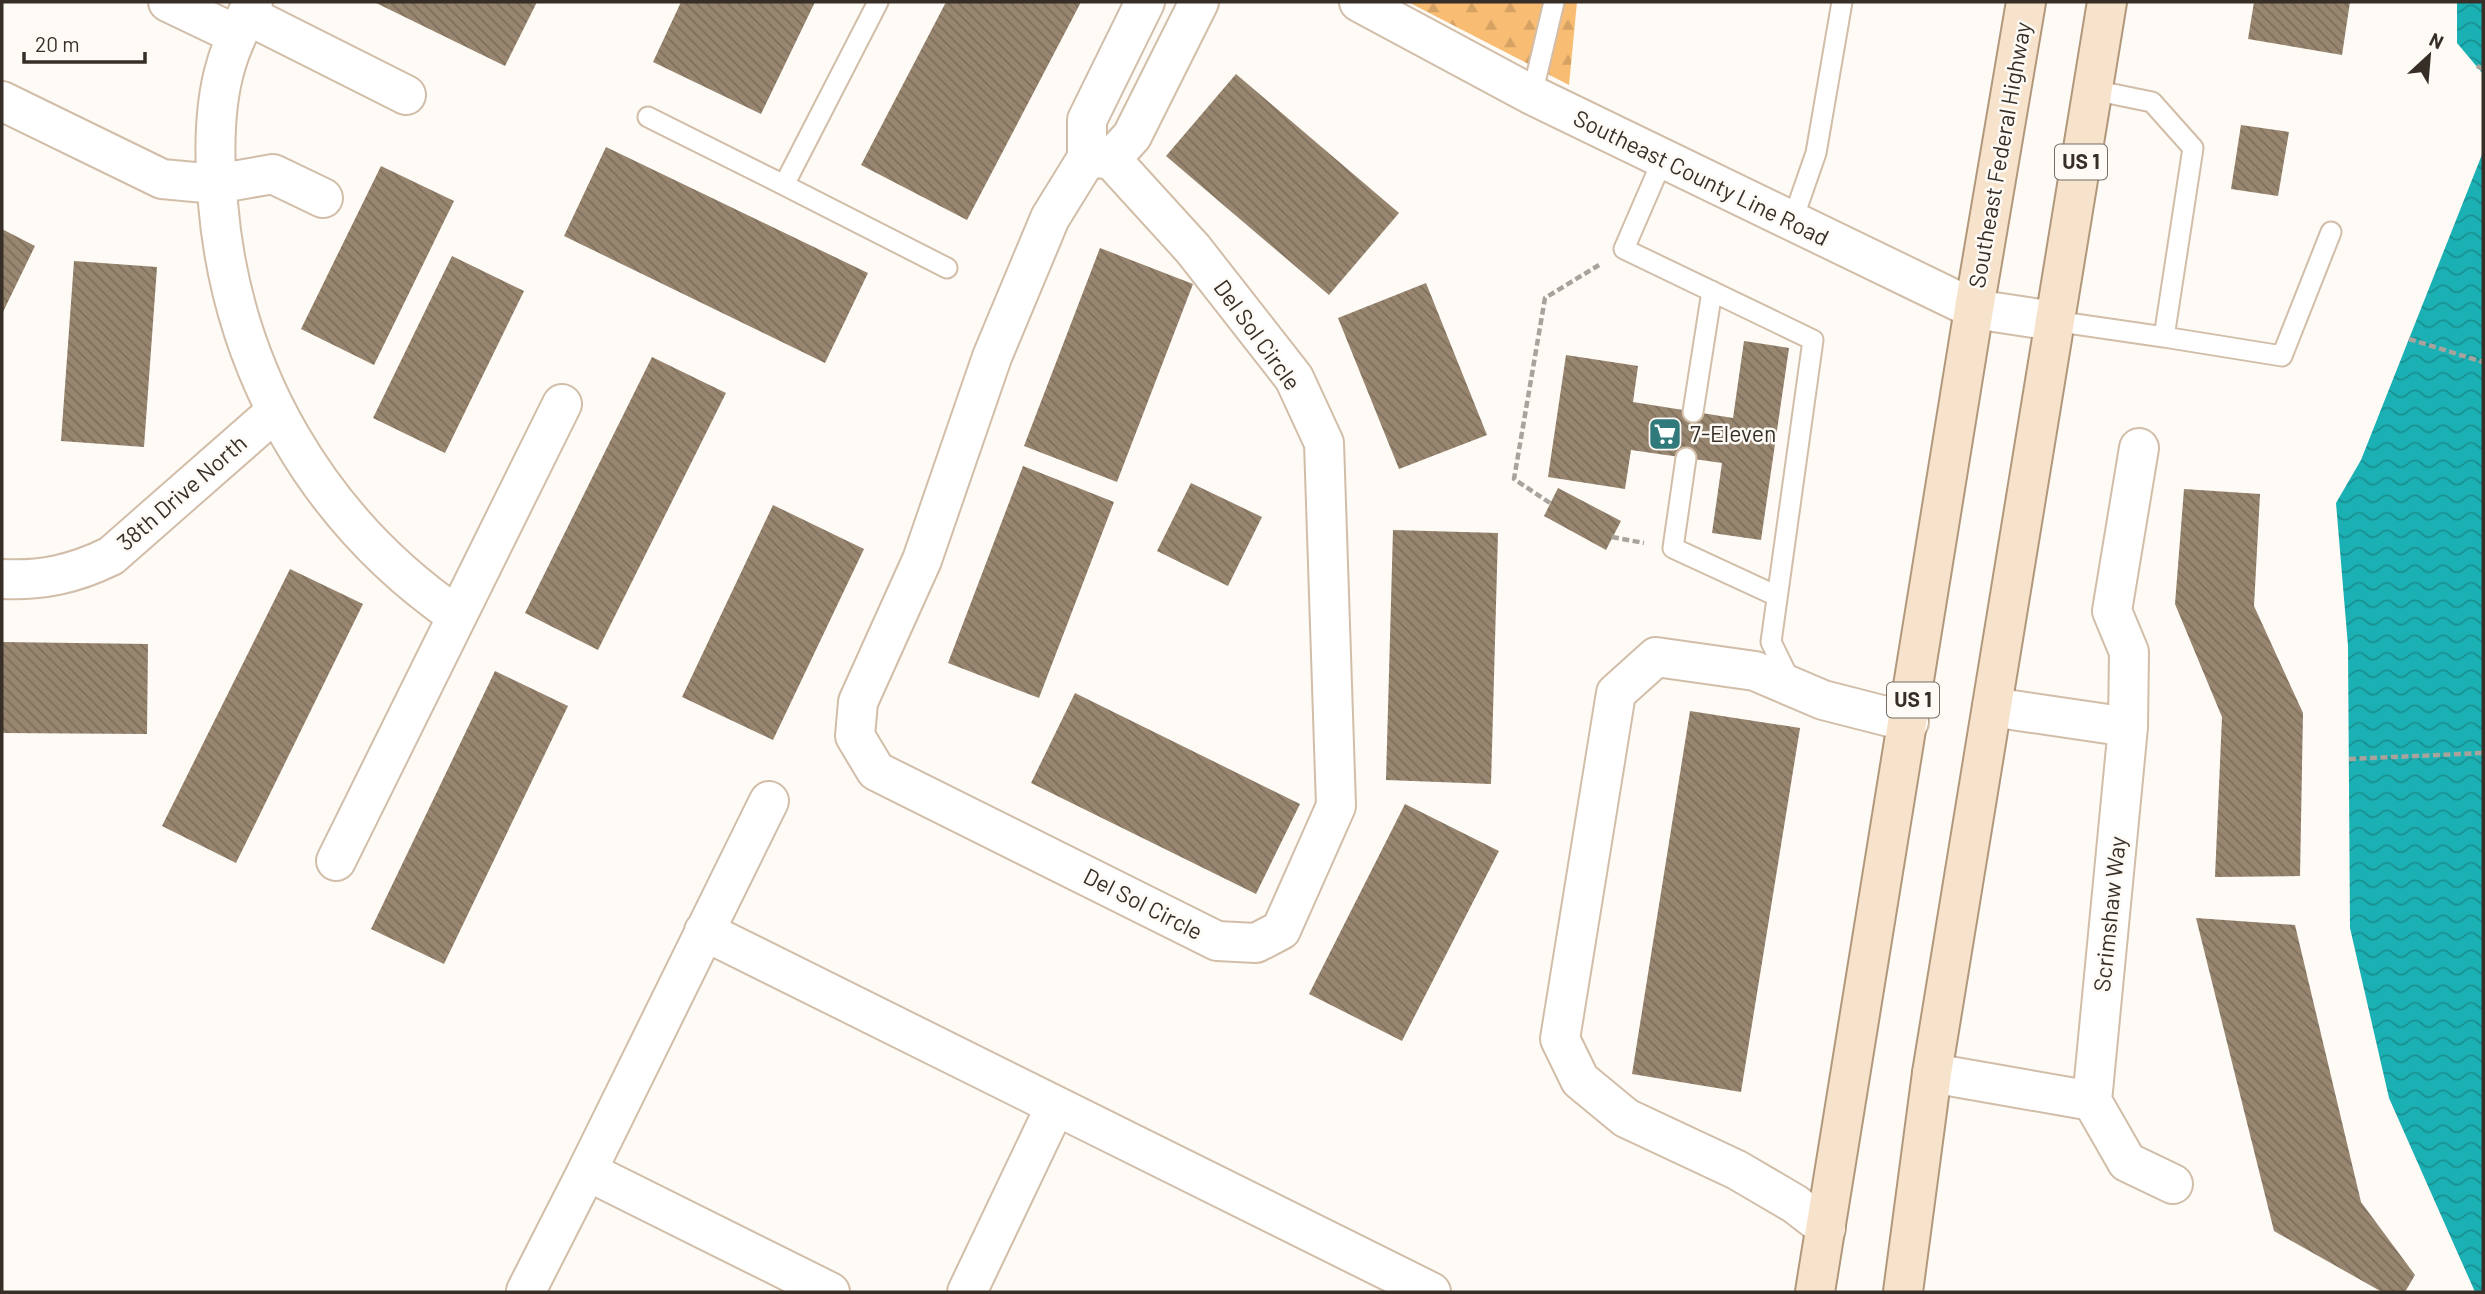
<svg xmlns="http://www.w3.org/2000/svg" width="2485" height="1294" font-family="Barlow,sans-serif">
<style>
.forest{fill:url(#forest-firs)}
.water{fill:url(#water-waves)}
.building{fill:url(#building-back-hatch)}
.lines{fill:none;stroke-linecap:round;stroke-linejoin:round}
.service-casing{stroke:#d2bea8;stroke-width:23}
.minor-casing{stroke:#d2bea8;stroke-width:42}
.tertiary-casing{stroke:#d2bea8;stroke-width:42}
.primary-casing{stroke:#b1987c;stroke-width:42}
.path{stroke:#a8a39c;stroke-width:4.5;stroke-dasharray:7 3.5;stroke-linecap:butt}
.service{stroke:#fff;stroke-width:19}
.minor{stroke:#fff;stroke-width:38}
.tertiary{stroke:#fff;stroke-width:38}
.primary{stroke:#f7e3cc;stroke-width:38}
.labels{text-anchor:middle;stroke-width:5;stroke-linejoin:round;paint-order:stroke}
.shield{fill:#fefaf5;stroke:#736c65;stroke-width:2}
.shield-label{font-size:21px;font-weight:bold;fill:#372f27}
.street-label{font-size:23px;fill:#372f27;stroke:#fefaf5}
.poi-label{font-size:23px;fill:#372f27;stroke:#fefaf5;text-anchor:start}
</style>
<defs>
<pattern id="forest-firs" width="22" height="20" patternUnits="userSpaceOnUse" patternTransform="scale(1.75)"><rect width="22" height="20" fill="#f8bc73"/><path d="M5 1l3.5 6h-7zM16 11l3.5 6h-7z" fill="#d5a264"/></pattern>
<pattern id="water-waves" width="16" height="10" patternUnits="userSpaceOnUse" patternTransform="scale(1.75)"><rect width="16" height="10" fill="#1bb1b4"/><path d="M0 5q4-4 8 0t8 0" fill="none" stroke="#199092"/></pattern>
<pattern id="building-back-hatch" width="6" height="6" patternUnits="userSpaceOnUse" patternTransform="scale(1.75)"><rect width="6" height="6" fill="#988670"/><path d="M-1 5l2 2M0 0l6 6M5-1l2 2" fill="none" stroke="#7d6e5c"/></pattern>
</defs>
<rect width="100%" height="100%" fill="#fefaf5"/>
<path class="forest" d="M1408,2H1577L1569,85Z"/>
<path class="water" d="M2457,2H2483V74L2457,43Z
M2483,152V1292H2475L2389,1098L2350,928L2348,646L2336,503L2361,460Z"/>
<path class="building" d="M374,2H537L505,66Z
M681,2H815L761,114L653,62Z
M946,2H1081L967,220L861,165Z
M2254,2H2350L2342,55L2248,39Z
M1236,74L1399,213L1329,295L1166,156Z
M2241,125L2289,132L2278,196L2231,189Z
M606,147L868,273L825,363L564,236Z
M381,166L454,201L374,365L301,329Z
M2,229L35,246L2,314Z
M1100,248L1193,284L1117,482L1024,446Z
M452,256L524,291L445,453L373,418Z
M74,261L157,267L144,447L61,441Z
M1426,283L1487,435L1399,469L1338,318Z
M1744,341L1789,348L1761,540L1712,533L1722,463L1631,450L1625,489L1548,477L1566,355L1638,366L1633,402L1733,418Z
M652,357L726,393L598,650L525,613Z
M1023,466L1114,502L1039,698L948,663Z
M1191,483L1262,517L1228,586L1157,551Z
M1558,488L1621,521L1606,550L1544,516Z
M2184,489L2260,494L2254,606L2303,713L2300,876L2215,877L2222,717L2175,604Z
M773,505L864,549L773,740L682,697Z
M1393,530L1498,533L1491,784L1386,780Z
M290,569L363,604L236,863L162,826Z
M2,642L148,644L147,734L2,733Z
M495,671L568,706L444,964L371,929Z
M1075,693L1300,804L1256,894L1031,783Z
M1690,711L1800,728L1741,1092L1632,1074Z
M1405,804L1499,851L1402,1041L1309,994Z
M2196,918L2295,925L2361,1202L2415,1275L2405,1292H2382L2274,1231Z"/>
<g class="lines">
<defs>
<path id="service" d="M1532,95L1554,2
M648,117L784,185L878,2
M1662,161L1624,249L1813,340L1771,642L1791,683
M784,185L947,268
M1792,222L1816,153L1842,2
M2054,321L2164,337L2193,148L2152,102L2093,90
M2164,337L2282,356L2331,232
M1693,412L1712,291
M1686,458L1673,548L1777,596"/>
<path id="minor" d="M168,2L237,35
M253,2C243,23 232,43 226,65C213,108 214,159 218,203C232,372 318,520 457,616
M247,15L406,95
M2,101L162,179L216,184L273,174L323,198
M1087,158L1111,159L1193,249L1294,378L1324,443L1336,806L1281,930L1256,943L1217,941L876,771L855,736L858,702L922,560L992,357L1050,218L1087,158V120L1145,2
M1111,159L1132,136L1199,2
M2139,448L2112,611L2129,652L2128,727L2092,1101L2127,1162L2173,1184
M2,579C42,581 74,574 111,556L275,412
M1992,707L2128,727
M769,801L587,1171L830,1292
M336,861L562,404
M704,931L1431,1292
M1932,1073L2092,1101
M1826,1228L1795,1204L1737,1170L1626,1118L1580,1080L1560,1039L1616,693L1656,657L1755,671L1823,700L1909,722
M526,1291L587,1171
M967,1292L1055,1107"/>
<path id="tertiary" d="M1359,2L1532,95L1974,309L2054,321"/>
<path id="primary" d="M1815,1292L1974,309L2026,2
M1903,1292L1932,1073L2107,2"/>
</defs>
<use href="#service" class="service-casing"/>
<use href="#minor" class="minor-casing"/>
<use href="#tertiary" class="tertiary-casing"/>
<use href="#primary" class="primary-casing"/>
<path class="path" d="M2477,66L2483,69
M2409,339L2483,362
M1550,503L1514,479L1545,298L1599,265
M1612,537L1644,543
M2349,759L2483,753"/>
<use href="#service" class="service"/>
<use href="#minor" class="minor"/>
<use href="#tertiary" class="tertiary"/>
<use href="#primary" class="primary"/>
</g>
<defs>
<symbol id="supermarket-square" viewBox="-11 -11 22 22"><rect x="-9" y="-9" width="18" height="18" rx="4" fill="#317a7c" stroke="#fefaf5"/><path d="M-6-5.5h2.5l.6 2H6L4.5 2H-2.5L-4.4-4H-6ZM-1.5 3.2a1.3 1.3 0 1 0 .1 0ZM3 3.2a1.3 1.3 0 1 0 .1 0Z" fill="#fff"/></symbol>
</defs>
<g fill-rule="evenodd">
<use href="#supermarket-square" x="1646" y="415" width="38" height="38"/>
</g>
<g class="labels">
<g class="shield">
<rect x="2055" y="144.5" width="52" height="35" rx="5"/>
<rect x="1887" y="682.5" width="52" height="35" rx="5"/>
</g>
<g class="shield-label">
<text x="2081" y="169">US 1</text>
<text x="1913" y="707">US 1</text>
</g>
<g class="street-label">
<text transform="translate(2000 155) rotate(-80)" y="8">Southeast Federal Highway</text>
<text transform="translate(1701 178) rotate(26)" y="8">Southeast County Line Road</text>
<text transform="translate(1257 335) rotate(54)" y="8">Del Sol Circle</text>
<text transform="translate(182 493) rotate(-41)" y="8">38th Drive North</text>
<text transform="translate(1143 904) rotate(27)" y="8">Del Sol Circle</text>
<text transform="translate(2110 914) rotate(-84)" y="8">Scrimshaw Way</text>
</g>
<g class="poi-label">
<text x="1690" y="442">7-Eleven</text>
</g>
</g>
<rect width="2485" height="1294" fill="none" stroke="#372f27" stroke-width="7"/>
<g transform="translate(2429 56) rotate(26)" stroke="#fefaf5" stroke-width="5" paint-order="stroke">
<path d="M0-5L12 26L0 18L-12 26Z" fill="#372f27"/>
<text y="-10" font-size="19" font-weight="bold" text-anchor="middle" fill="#372f27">N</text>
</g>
<path d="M24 52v10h121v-10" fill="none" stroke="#372f27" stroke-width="3.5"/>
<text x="35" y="52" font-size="21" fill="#372f27" stroke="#fefaf5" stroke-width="5" paint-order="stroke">20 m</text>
</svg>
